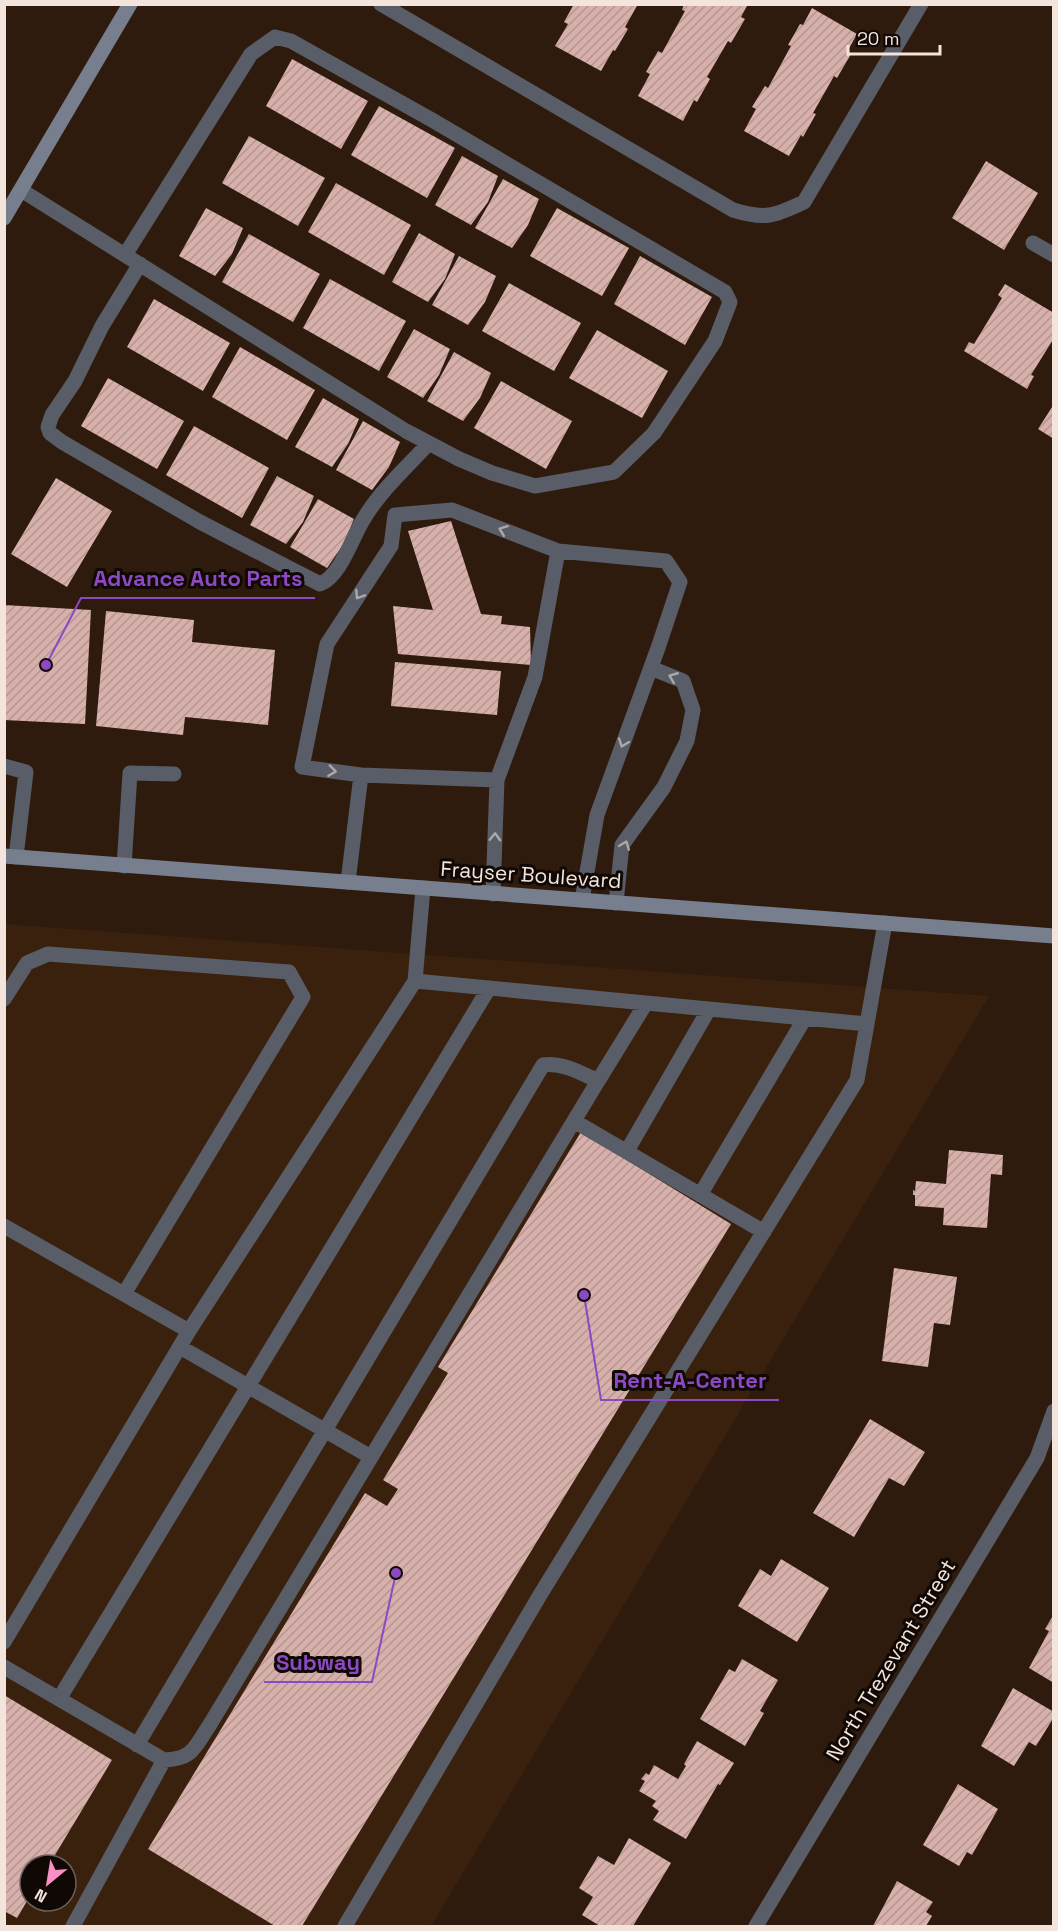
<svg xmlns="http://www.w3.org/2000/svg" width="1058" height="1931" font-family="'Space Grotesk',sans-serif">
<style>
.built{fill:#39210d;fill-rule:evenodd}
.building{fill:url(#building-hatch)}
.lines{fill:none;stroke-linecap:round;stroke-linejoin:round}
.lane{stroke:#585d67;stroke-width:15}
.street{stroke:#585d67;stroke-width:15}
.secondary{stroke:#777f8f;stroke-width:15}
.oneway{stroke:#ada8a7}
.labels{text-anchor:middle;stroke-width:6;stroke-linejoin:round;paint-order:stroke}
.street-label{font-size:21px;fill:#f3e5dc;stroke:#100804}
.leader{fill:none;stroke:#8d48c3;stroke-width:2}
.callout-dot{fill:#8d48c3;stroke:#100804;stroke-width:2}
.callout-label{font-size:22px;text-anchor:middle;font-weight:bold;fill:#8d48c3;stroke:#100804;stroke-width:6;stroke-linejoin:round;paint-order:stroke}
</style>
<defs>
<pattern id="building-hatch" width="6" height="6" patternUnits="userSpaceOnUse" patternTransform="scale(1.5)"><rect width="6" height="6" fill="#d7b0ac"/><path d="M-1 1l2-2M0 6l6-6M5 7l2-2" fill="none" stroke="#b49592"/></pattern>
</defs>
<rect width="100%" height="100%" fill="#2e1b0d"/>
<path class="built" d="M4,924L989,996L431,1926H5ZM30,1865H66V1901H30Z"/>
<path class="building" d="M574,4H638L625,27L628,29L615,51L613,50L601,71L555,46L568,24L564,22Z
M684,4H748L741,17L745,19L731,43L728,41L707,77L710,79L697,102L694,100L683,121L638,96L650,74L646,72L658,51L662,53L685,11L682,10Z
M812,8L857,34L847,52L851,54L837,78L834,76L813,113L816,114L803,137L801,135L789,156L744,131L756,109L752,107L765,86L768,88L791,46L788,45L800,24L803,25Z
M292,59L368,101L341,149L266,106Z
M379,106L455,148L427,198L351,155Z
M249,136L325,178L298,226L222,183Z
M462,156L498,176L488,202L471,225L435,205Z
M986,161L1038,193L1004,250L952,218Z
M503,179L539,199L528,225L512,248L475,228Z
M336,183L411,225L384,275L308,232Z
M206,208L243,228L232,254L215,276L179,256Z
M557,208L629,248L602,296L530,256Z
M419,233L455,254L445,279L428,302L392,282Z
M249,234L320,274L293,322L222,282Z
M459,256L496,276L485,302L468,325L432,305Z
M640,256L712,297L685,345L614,304Z
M330,279L406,321L379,371L303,328Z
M509,283L581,323L554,371L482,331Z
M1005,284L1054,313V338L1031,375L1034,376L1027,389L964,351L969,342L974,344L1002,298L998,295Z
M154,299L230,343L203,391L127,347Z
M414,329L450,349L439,375L423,398L387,377Z
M597,330L668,371L642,418L569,378Z
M240,347L315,390L287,440L212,397Z
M454,352L491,373L480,398L463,421L427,401Z
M108,378L184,421L157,469L81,426Z
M501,381L572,421L546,469L474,428Z
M323,398L359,419L348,444L332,467L295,447Z
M1054,404V439L1038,429Z
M363,421L400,442L389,467L372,490L336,470Z
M194,426L269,468L242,518L166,475Z
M277,476L314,496L303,522L286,544L250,525Z
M56,478L112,511L67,587L11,554Z
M318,499L354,519L343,545L327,568L290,547Z
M451,521L481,614L502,616L501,624L530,627L531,665L398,654L393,606L433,610L408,531Z
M4,605L91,610L85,724L4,720Z
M106,611L194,620L192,642L275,650L268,725L185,717L183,735L96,726Z
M395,662L501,671L497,715L391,706Z
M581,1132L731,1224L302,1926H275L148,1849L365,1493L387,1506L398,1489L383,1480L448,1373L438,1367Z
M949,1150L1003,1155L1002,1175L991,1174L987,1228L943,1225L944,1208L915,1206V1195H913V1190L915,1191L916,1181L946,1184Z
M894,1268L957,1277L950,1325L934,1323L928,1367L882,1361Z
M870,1419L925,1452L904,1486L889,1478L854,1537L813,1513Z
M781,1559L829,1588L797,1642L738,1606L760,1569L771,1576Z
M1054,1614V1683L1029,1668L1049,1631L1045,1629Z
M742,1659L778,1680L760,1711L764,1713L745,1746L700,1719L729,1669L735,1672Z
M1013,1688L1054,1712V1717L1036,1746L1029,1742L1014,1766L981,1746Z
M4,1695L112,1760L49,1865H30V1896L17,1918L4,1911Z
M697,1741L734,1763L720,1785L718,1784L686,1839L653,1820L659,1811L652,1806L656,1801L639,1791L645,1781L641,1779L646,1773L649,1775L654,1765L678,1779L686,1766L684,1764Z
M958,1784L998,1809L972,1855L967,1852L959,1866L923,1845Z
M629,1838L671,1863L633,1926H600L582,1915L593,1897L579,1888L598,1856L614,1865Z
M897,1881L933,1902L926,1912L932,1916L926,1926H873Z"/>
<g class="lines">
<path class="lane" d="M381,4L733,210C765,220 775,216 804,202L921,4
M21,190L406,431L459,459L492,473L535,486L614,472L654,433L715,341L730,302L725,292L432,120L291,41L275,37L251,54L125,255
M1033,243L1054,255
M140,264L102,326L75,381L52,415L48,427L50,433L62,442L200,522L320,584C340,577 352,538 363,520C380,491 406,468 429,443
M4,766L26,772L16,857
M497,780L361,775L302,767L327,644L391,546L395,515L452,510L558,551L666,561L680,582L658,648L597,815L582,900
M124,866L130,773L174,774
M348,882L361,775
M423,888L415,981L867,1024
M493,894L497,780L535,677L558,551
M616,903L622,845L664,787L687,741L693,710L683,681L651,668
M4,999L27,963L48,954L289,972L303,997L124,1294
M574,1121L764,1232
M627,1151L709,1009
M700,1195L805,1018
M4,1226L189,1331L415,981
M180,1347L371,1457
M4,1642L189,1331
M4,1667L164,1760L73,1926
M59,1699L489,988
M137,1745L543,1065C562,1062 581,1073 598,1081L646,1003
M164,1760C193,1759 194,1748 209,1726L598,1081
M345,1926L540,1595L857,1080L885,923"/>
<path class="street" d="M756,1926L1037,1458L1054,1411"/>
<path class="secondary" d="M4,218L130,4
M4,856L1054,936"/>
</g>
<defs><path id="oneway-chevron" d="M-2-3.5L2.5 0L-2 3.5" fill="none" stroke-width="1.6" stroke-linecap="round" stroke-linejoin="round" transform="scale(1.5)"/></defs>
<g class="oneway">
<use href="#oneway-chevron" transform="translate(503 530) rotate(-159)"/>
<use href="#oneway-chevron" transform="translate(359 595) rotate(123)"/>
<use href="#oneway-chevron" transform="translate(673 677) rotate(-158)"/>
<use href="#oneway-chevron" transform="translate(623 743) rotate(110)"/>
<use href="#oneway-chevron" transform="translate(332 771) rotate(7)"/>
<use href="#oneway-chevron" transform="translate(495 837) rotate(-88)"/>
<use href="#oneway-chevron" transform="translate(625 845) rotate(-69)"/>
</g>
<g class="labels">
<g class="street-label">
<text transform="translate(531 875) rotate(4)" y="7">Frayser Boulevard</text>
<text transform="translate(891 1660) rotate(-59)" y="7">North Trezevant Street</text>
</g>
</g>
<path class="leader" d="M46 665L81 598H315M584 1295L601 1400H779M396 1573L372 1682H264"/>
<g class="callout-dot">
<circle cx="46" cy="665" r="6"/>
<circle cx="584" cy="1295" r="6"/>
<circle cx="396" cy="1573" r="6"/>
</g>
<g class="callout-label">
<text x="198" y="586">Advance Auto Parts</text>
<text x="690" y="1388">Rent-A-Center</text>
<text x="318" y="1670">Subway</text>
</g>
<rect width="1058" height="1931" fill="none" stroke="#f3e5dc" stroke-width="12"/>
<g transform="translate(48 1883) rotate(210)"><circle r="28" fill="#100804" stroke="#6b605a" stroke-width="1.5"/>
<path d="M0-4.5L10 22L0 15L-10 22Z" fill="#fa8fc6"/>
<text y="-9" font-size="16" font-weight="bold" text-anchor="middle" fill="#f3e5dc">N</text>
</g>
<path d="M848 45v9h92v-9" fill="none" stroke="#f3e5dc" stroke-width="3"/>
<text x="857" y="45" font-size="18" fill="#f3e5dc" stroke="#100804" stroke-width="4.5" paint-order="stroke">20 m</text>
</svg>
